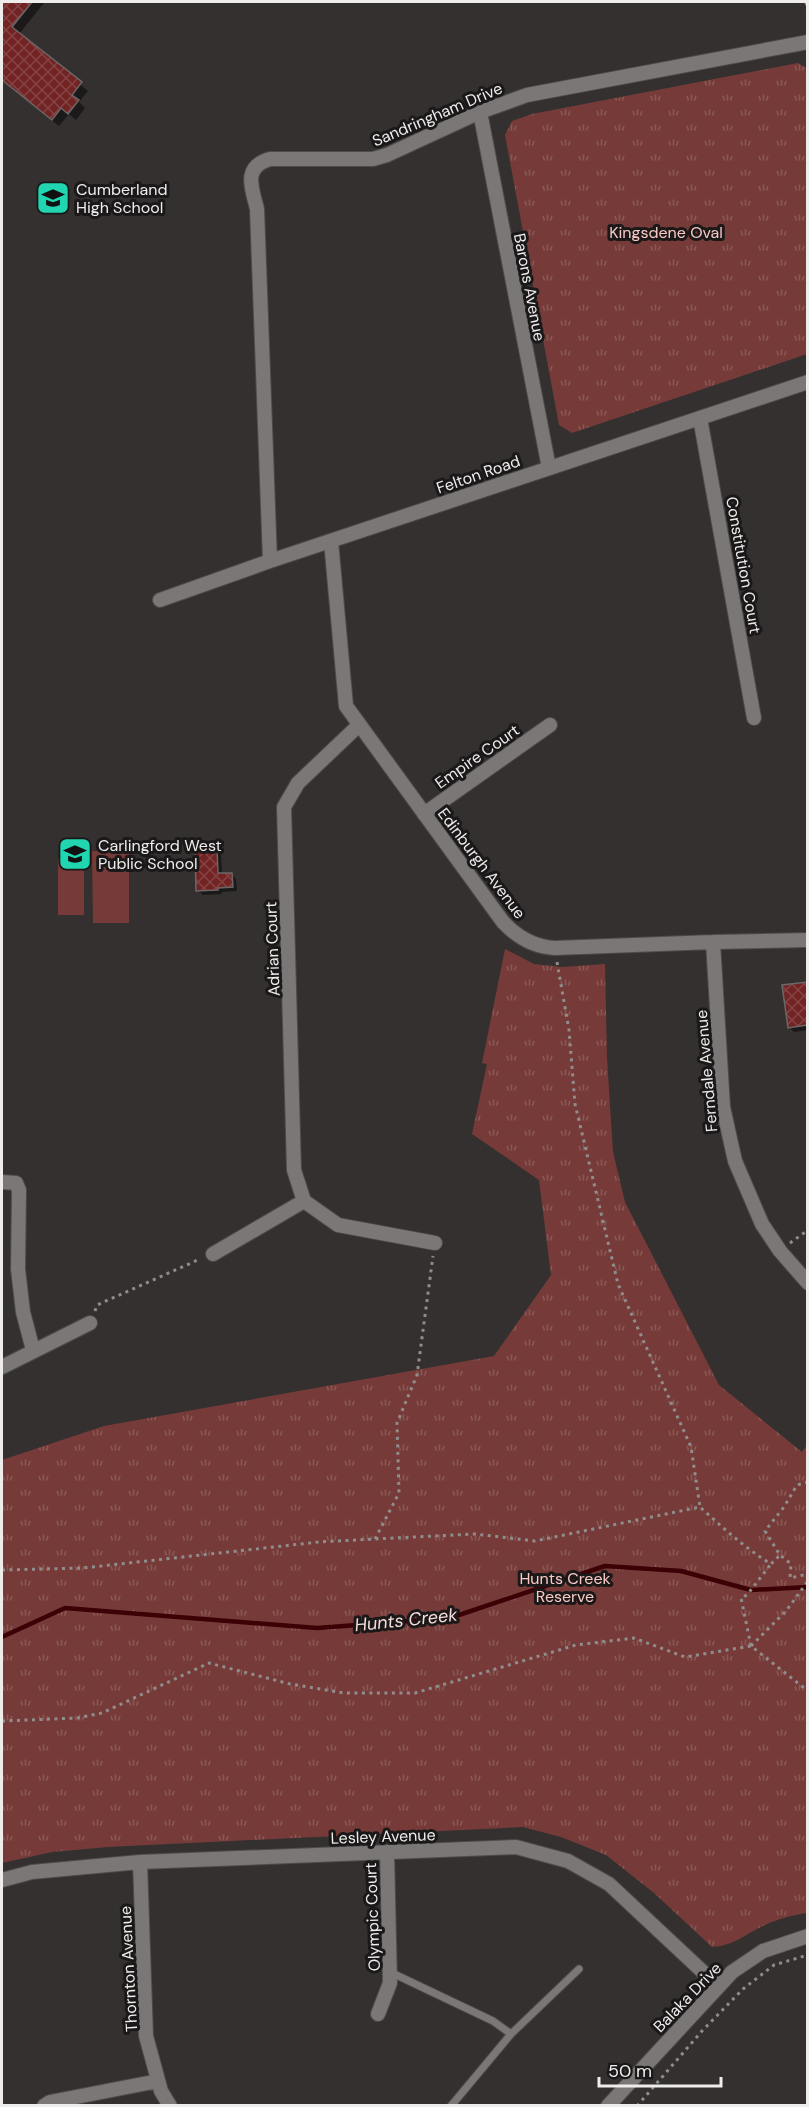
<svg xmlns="http://www.w3.org/2000/svg" width="809" height="2107" font-family="'DM Sans',sans-serif">
<style>
.park{fill:url(#park-tufts)}
.garden{fill:#763b38}
.shadow{fill:#0007}
.lines{fill:none;stroke-linecap:round;stroke-linejoin:round}
.stream{stroke:#3c0105;stroke-width:4.5}
.building{fill:url(#building-cross-hatch);stroke:#6b6766;stroke-width:1.5}
.service-casing{stroke:#4e4b4a;stroke-width:9}
.minor-casing{stroke:#4e4b4a;stroke-width:16}
.path{stroke:#908d8d;stroke-width:3;stroke-dasharray:3 4.5;stroke-linecap:butt}
.service{stroke:#7b7776;stroke-width:7}
.minor{stroke:#7b7776;stroke-width:14}
.labels{text-anchor:middle;stroke-width:6;stroke-linejoin:round;paint-order:stroke}
.street-label{font-size:16px;fill:#efecec;stroke:#1a1818}
.poi-label{font-size:16px;fill:#efecec;stroke:#1a1818;text-anchor:start}
.park-label{font-size:16px;fill:#f9c8c4;stroke:#1a1818}
.water-label{font-size:18px;font-style:italic;fill:#f7dddb;stroke:#1a1818}
</style>
<defs>
<pattern id="park-tufts" width="24" height="20" patternUnits="userSpaceOnUse" patternTransform="scale(1.5)"><rect width="24" height="20" fill="#763b38"/><path d="M3 7l-1-3M5 7V3M7 7l1-3M15 17l-1-3M17 17v-4M19 17l1-3" fill="none" stroke="#8a5855"/></pattern>
<pattern id="building-cross-hatch" width="8" height="8" patternUnits="userSpaceOnUse" patternTransform="scale(1.5)"><rect width="8" height="8" fill="#722324"/><path d="M0 0l8 8M0 8l8-8" fill="none" stroke="#864344"/></pattern>
</defs>
<rect width="100%" height="100%" fill="#33302f"/>
<path class="park" d="M798,63L808,69L807,354L572,433L559,425L505,135L512,121L532,114Z
M505,949L534,964L562,967L605,964L607,1058L613,1152L625,1202L719,1385L802,1452L807,1445V1913C793,1915 778,1919 765,1925C744,1934 737,1945 712,1947L654,1893L606,1855L561,1837L523,1827L108,1847L52,1852L2,1863V1460L104,1426L494,1356L551,1275L539,1180L472,1134L487,1064L482,1063Z"/>
<path class="garden" d="M92,851H129V923H93Z
M58,859H84V915H58Z"/>
<path class="shadow" d="M2,2H42L44,3L19,34L88,91L79,102L85,108L76,120L69,114L59,126L2,80Z
M216,850L221,854L222,874H231L236,879L237,891L222,892V894L203,895L198,890Z
M808,983V1030L794,1032L789,1027L784,987Z"/>
<g class="lines">
<path class="stream" d="M2,1637L65,1608L317,1628L450,1618L605,1566L681,1571L751,1590L808,1587"/>
</g>
<path class="building" d="M2,2H32L12,27L82,82L72,95L79,100L68,114L61,108L52,120L2,80Z
M217,848L218,873H232L233,887L218,888V890L196,891L195,849Z
M807,982V1025L788,1028L782,985Z"/>
<g class="lines">
<defs>
<path id="service" d="M390,1972L493,2021L511,2034L451,2106
M511,2034L579,1969"/>
<path id="minor" d="M480,112L549,468
M700,418L754,718
M331,541L346,706L503,922C517,937 534,947 555,948L713,942L808,940
M270,561L257,209C252,188 242,167 270,159H373L387,155L480,112L527,95L808,42
M160,600L270,561L808,382
M359,725L298,783L284,807L294,1170L304,1201L338,1225L435,1243
M424,814L550,725
M713,942L723,1107L735,1161L762,1224L780,1251L808,1283
M2,1182L16,1183L19,1190L18,1269L23,1312L33,1350
M213,1254L304,1201
M2,1367L90,1323
M140,1862L146,2036L161,2091L170,2106
M2,1880L32,1872L140,1862L516,1847L568,1861L609,1884L718,1986
M378,2014L390,1983L387,1852
M44,2106L50,2102L158,2081
M608,2106L732,1972L763,1951L808,1936"/>
</defs>
<use href="#service" class="service-casing"/>
<use href="#minor" class="minor-casing"/>
<path class="path" d="M806,2L808,14
M557,962L569,1030L575,1104L618,1284L691,1447L700,1507
M790,1243L808,1230
M95,1311L97,1305L200,1259
M808,1458V1461
M808,1482L797,1485L784,1507L765,1531L780,1555L791,1564L790,1578L808,1574
M375,1539L399,1493L397,1423L417,1375L433,1256
M2,1570L83,1568L319,1542L374,1539L475,1534L535,1541L700,1507C723,1528 745,1548 771,1564L780,1555
M751,1646L741,1598L747,1595L771,1564
M751,1646L786,1611L808,1581
M2,1721L77,1718L102,1713L209,1663L290,1684L344,1693H415L576,1645L634,1638L685,1657L751,1646L808,1691
M637,2106L702,2031L743,1989L774,1965L808,1955"/>
<use href="#service" class="service"/>
<use href="#minor" class="minor"/>
</g>
<defs>
<symbol id="school-square" viewBox="-11 -11 22 22"><rect x="-9" y="-9" width="18" height="18" rx="4" fill="#20d5b0" stroke="#1a1818"/><path d="M0-5L7-2L0 1L-7-2ZM-4 1L0 2.5L4 1V4Q0 6-4 4Z" fill="#111"/></symbol>
</defs>
<g fill-rule="evenodd">
<use href="#school-square" x="34" y="179" width="38" height="38"/>
<use href="#school-square" x="56" y="835" width="38" height="38"/>
</g>
<g class="labels">
<g class="street-label">
<text transform="translate(437 114) rotate(-23)" y="6">Sandringham Drive</text>
<text transform="translate(530 287) rotate(79)" y="6">Barons Avenue</text>
<text transform="translate(478 474) rotate(-19)" y="6">Felton Road</text>
<text transform="translate(744 565) rotate(80)" y="6">Constitution Court</text>
<text transform="translate(477 756) rotate(-35)" y="6">Empire Court</text>
<text transform="translate(482 863) rotate(53)" y="6">Edinburgh Avenue</text>
<text transform="translate(272 949) rotate(-92)" y="6">Adrian Court</text>
<text transform="translate(706 1071) rotate(-95)" y="6">Ferndale Avenue</text>
<text transform="translate(383 1836) rotate(-2)" y="6">Lesley Avenue</text>
<text transform="translate(372 1917) rotate(-92)" y="6">Olympic Court</text>
<text transform="translate(128 1969) rotate(-93)" y="6">Thornton Avenue</text>
<text transform="translate(687 1997) rotate(-46)" y="6">Balaka Drive</text>
</g>
<g class="poi-label">
<text x="76" y="195">Cumberland<tspan x="76" dy="18">High School</tspan></text>
<text x="98" y="851">Carlingford West<tspan x="98" dy="18">Public School</tspan></text>
</g>
<g class="park-label">
<text x="666" y="238">Kingsdene Oval</text>
<text x="565" y="1584">Hunts Creek<tspan x="565" dy="18">Reserve</tspan></text>
</g>
<g class="water-label">
<text transform="translate(406 1620) rotate(-6)" y="6">Hunts Creek</text>
</g>
</g>
<rect width="809" height="2107" fill="none" stroke="#efecec" stroke-width="6"/>
<path d="M599 2077v9h122v-9" fill="none" stroke="#efecec" stroke-width="3"/>
<text x="608" y="2077" font-size="18" fill="#efecec" stroke="#1a1818" stroke-width="4.5" paint-order="stroke">50 m</text>
</svg>
